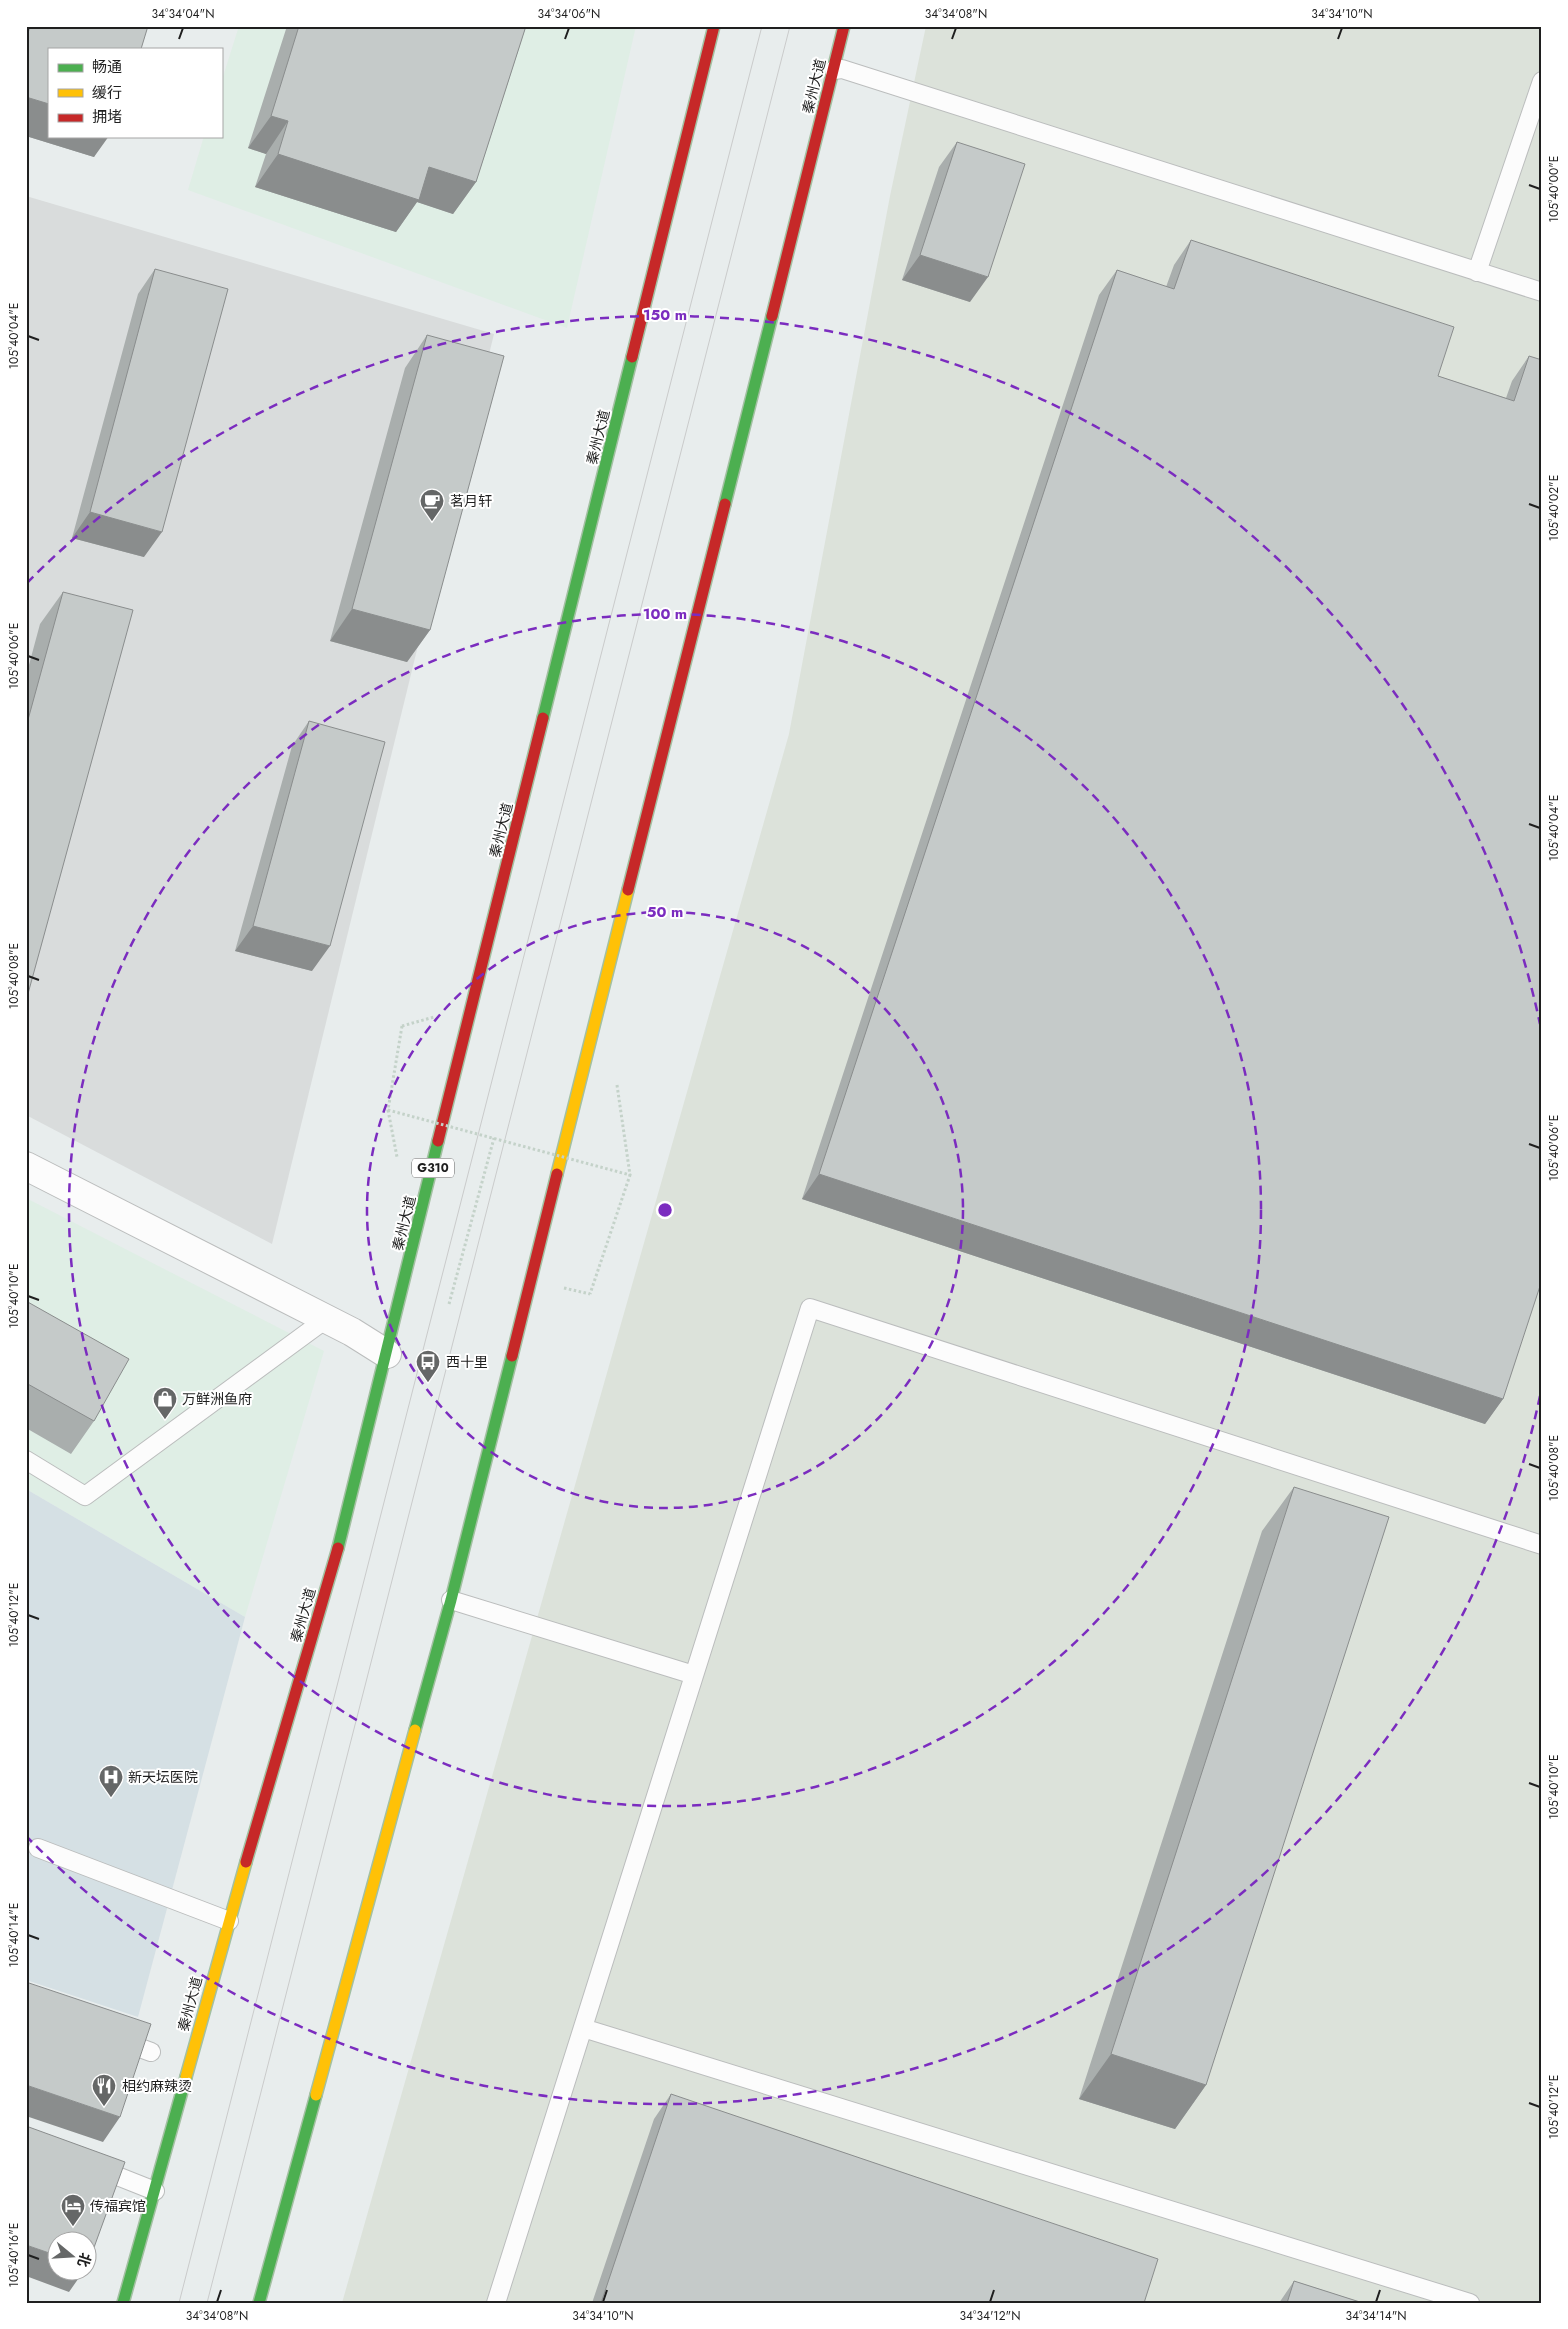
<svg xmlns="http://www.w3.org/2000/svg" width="1568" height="2329" font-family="Jost,'Noto Sans SC',sans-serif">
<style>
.residential{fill:#d9dcdc}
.commercial{fill:#dfeee5}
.industrial{fill:#dce2da}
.education{fill:#d5e0e4}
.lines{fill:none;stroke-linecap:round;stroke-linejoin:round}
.lane-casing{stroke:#bbbdbd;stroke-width:20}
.street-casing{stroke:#bbbdbd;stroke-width:30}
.fast-casing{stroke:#a3c0a2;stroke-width:14}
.slow-casing{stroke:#a3c0a2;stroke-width:14}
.jam-casing{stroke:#a3c0a2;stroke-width:14}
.path{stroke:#c4d2c9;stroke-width:3;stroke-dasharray:2.5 2.5;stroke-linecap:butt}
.lane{stroke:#fcfcfc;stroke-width:18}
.street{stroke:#fcfcfc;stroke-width:28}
.fast{stroke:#4caf50;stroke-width:11}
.slow{stroke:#ffc107;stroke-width:11}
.jam{stroke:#c62828;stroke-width:11}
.tram{stroke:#cacbcb;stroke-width:1}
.path-bridge{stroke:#c4d2c9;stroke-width:3;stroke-dasharray:2.5 2.5;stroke-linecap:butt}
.wall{fill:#a9aead}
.shaded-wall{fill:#8a8d8d}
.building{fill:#c5cac9;stroke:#8a8d8d}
.ticks{fill:none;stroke:#1f1f1f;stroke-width:2}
.ring{fill:none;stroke:#7b2cbf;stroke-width:2.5;stroke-dasharray:9 6}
.labels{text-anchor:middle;stroke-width:4;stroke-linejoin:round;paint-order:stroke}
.shield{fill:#fff;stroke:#626262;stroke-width:1}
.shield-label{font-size:12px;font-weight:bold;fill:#1f1f1f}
.street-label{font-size:14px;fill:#1f1f1f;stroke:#fff}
.poi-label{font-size:14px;fill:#1f1f1f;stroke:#fff;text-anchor:start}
.centre{fill:#7b2cbf;stroke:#fff;stroke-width:2.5}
.ring-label{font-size:15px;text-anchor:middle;font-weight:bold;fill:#7b2cbf;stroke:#fff;stroke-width:4;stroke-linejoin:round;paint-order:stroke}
.neatline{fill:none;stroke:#1f1f1f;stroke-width:2}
.ticks-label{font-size:12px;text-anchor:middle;fill:#1f1f1f}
</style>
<rect width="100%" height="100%" fill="#e8eded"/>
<path class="residential" d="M26,196L494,334L272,1244L26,1115Z"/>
<path class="commercial" d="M239,26H636L567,328L188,190L204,136H221V83Z
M26,1198L324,1351L245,1617L26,1489Z"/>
<path class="industrial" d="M926,26H1542V2303H342L789,734L890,196Z"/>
<path class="education" d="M26,1489L245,1617L138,2017L26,1980Z"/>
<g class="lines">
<defs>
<path id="lane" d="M834,70L842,69L1542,292
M1477,272L1542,81
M26,1460L85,1496L326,1319
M451,1600L694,1675
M38,1848L229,1921
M583,2028L1470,2303
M121,2041L151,2052
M97,2168L155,2191
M496,2303L810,1308L1542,1545"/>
<path id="street" d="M26,1166L352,1332L387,1354"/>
<path id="fast" d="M725,504L772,316
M543,718L632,357
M338,1548L438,1141
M415,1730L451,1600L512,1356
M123,2303L186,2077
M259,2303L316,2095"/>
<path id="slow" d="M557,1174L628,890
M186,2077L246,1862
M316,2095L415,1730"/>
<path id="jam" d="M772,316L844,26
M632,357L714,26
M628,890L725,504
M438,1141L543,718
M512,1356L557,1174
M246,1862L338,1548"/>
</defs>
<use href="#lane" class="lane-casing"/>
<use href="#street" class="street-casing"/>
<use href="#fast" class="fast-casing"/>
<use href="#slow" class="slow-casing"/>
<use href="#jam" class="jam-casing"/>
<path class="path" d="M402,1026L434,1017
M617,1085L630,1175
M388,1110L397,1157
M564,1288L590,1294
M449,1304L494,1138"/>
<use href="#lane" class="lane"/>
<use href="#street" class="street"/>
<use href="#fast" class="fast"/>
<use href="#slow" class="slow"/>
<use href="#jam" class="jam"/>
<path class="tram" d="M179,2303L762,26
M207,2303L790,26"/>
<path class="path-bridge" d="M402,1026L388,1110L630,1175L590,1294"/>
</g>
<path class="wall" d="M26,26H148L94,157L26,136Z
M287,26H526L476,182L453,214L417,202L396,232L255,187L266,154L248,148Z
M957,142L970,302L902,280L939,167Z
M1191,240L1438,376L1506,398L1512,381L1529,356L1503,1399L1485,1424L802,1199L1099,295L1117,270L1166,287L1174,265Z
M155,269L144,557L72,538L138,294Z
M427,335L430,630L407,662L330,641L405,368Z
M63,592L26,1001V676L40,624Z
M309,721L312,971L235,951L292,746Z
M26,1301L94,1421L71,1454L26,1428Z
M1294,1487L1206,2085L1175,2129L1079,2099L1262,1531Z
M671,2094L1144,2303H592L654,2119Z
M1294,2281L1363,2303H1279Z"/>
<path class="shaded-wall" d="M26,97L49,104V136H109L94,157L26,136Z
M271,116L288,121L266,154L248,148Z
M278,154L429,167L476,182L453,214L417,202L396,232L255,187Z
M920,255L988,277L970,302L902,280Z
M90,512L162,532L144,557L72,538Z
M352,609L430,630L407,662L330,641Z
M253,926L330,946L312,971L235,951Z
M819,1174L1503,1399L1485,1424L802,1199Z
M1111,2054L1206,2085L1175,2129L1079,2099Z
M26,2085L120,2117L103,2142L26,2116Z
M26,2245L58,2256V2272H83L69,2292L26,2276Z"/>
<path class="building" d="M30,26H148L141,49H49V104L26,97V40Z
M299,26H526L476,182L429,167L419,200L278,154L288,121L271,116Z
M957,142L1025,164L988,277L920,255Z
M1191,240L1454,327L1438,376L1514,401L1529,356L1542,360V1280L1503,1399L819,1174L1117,270L1174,289Z
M155,269L228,289L162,532L90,512Z
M427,335L504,356L430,630L352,609Z
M63,592L133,610L26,1001V727Z
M309,721L385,742L330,946L253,926Z
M26,1301L129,1359L94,1421L26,1383Z
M1294,1487L1389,1517L1206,2085L1111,2054Z
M26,1982L151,2024L120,2117L26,2085Z
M671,2094L1158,2259L1144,2303H601Z
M26,2126L125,2162L88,2264V2242H58V2256L26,2245Z
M1294,2281L1363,2303H1287Z"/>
<path class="ticks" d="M179,39L183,28M565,39L569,28M952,39L956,28M1338,39L1342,28M1529,185L1540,189M28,336L39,340M1529,504L1540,508M28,656L39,660M1529,824L1540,828M28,976L39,980M1529,1144L1540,1148M28,1296L39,1300M1529,1464L1540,1468M28,1615L39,1619M1529,1783L1540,1787M28,1935L39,1939M1529,2103L1540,2107M28,2255L39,2259M217,2302L221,2290M603,2302L607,2290M990,2302L994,2290M1376,2302L1380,2290"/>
<g class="ring">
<circle cx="665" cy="1210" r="298"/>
<circle cx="665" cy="1210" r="596"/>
<path d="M1540 1396A895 895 0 0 1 27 1837M27 583A895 895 0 0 1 1540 1024"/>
</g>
<defs>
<symbol id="cafe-pin" viewBox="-11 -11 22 30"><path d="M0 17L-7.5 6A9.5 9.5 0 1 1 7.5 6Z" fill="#656767" stroke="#fff"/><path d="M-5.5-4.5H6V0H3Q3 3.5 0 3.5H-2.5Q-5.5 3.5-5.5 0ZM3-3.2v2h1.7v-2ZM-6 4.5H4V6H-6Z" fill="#fff"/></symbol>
<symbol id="bus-pin" viewBox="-11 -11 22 30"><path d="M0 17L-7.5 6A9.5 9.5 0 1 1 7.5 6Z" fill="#656767" stroke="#fff"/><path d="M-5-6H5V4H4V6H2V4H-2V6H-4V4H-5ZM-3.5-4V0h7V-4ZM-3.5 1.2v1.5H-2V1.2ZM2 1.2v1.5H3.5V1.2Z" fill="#fff"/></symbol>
<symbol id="shop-pin" viewBox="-11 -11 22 30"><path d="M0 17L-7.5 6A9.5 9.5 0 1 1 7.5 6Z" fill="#656767" stroke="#fff"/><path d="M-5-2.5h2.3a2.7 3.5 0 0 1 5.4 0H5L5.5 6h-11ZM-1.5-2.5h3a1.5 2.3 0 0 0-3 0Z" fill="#fff"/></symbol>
<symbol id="hospital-pin" viewBox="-11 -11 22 30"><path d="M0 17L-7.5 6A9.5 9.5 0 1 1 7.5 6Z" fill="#656767" stroke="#fff"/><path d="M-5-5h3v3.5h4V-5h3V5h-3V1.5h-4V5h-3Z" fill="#fff"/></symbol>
<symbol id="restaurant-pin" viewBox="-11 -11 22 30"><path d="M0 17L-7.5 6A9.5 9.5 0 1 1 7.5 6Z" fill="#656767" stroke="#fff"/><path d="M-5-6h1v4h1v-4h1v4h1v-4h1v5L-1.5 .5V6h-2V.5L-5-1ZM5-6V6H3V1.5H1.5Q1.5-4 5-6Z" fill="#fff"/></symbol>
<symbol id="hotel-pin" viewBox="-11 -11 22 30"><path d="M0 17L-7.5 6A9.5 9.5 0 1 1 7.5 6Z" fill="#656767" stroke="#fff"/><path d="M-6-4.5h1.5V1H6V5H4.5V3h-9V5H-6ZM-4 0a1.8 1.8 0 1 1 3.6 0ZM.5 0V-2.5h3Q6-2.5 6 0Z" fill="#fff"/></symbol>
</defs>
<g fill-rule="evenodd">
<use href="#cafe-pin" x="418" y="487" width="28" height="38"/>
<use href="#bus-pin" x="414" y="1348" width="28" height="38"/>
<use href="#shop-pin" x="151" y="1385" width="28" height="38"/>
<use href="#hospital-pin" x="97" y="1763" width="28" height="38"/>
<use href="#restaurant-pin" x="90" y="2072" width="28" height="38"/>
<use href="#hotel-pin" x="59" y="2192" width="28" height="38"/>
</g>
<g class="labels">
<rect class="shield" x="412" y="1158.5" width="42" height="19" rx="4"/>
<g class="shield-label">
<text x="433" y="1172">G310</text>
</g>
<g class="street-label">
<text transform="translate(814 86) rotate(-76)" y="5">秦州大道</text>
<text transform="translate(598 437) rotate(-76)" y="5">秦州大道</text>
<text transform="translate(501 830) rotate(-76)" y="5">秦州大道</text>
<text transform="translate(404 1223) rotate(-76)" y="5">秦州大道</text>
<text transform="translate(303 1615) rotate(-74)" y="5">秦州大道</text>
<text transform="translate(190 2004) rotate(-75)" y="5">秦州大道</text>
</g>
<g class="poi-label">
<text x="450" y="506">茗月轩</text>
<text x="446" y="1367">西十里</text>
<text x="182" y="1404">万鲜洲鱼府</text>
<text x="128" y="1782">新天坛医院</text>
<text x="122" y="2091">相约麻辣烫</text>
<text x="90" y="2211">传福宾馆</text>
</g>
</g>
<circle cx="665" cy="1210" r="8" class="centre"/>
<g class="ring-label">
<text x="665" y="320">150 m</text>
<text x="665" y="619">100 m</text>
<text x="665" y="917">50 m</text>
</g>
<rect width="1568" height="2329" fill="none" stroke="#ffffff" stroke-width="55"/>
<rect x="48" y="48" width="175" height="90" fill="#ffffff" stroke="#a5a5a5"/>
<rect x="58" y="64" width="25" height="8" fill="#4caf50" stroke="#a5a5a5"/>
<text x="92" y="72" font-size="15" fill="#1f1f1f">畅通</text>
<rect x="58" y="89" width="25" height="8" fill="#ffc107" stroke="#a5a5a5"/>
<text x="92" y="98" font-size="15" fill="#1f1f1f">缓行</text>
<rect x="58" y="114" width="25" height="8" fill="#c62828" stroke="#a5a5a5"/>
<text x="92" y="122" font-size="15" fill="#1f1f1f">拥堵</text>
<g transform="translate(72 2256) rotate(108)"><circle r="24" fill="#ffffff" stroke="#a5a5a5"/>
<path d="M0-4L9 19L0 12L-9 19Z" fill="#656767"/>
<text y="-8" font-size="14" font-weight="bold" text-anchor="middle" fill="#1f1f1f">北</text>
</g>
<rect x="28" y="28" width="1512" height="2274" class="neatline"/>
<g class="ticks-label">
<text x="183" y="18">34°34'04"N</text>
<text x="569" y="18">34°34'06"N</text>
<text x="956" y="18">34°34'08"N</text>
<text x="1342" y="18">34°34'10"N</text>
<text transform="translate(1554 189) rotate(-90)" y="4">105°40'00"E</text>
<text transform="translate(14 336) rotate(-90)" y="4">105°40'04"E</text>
<text transform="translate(1554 508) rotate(-90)" y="4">105°40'02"E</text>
<text transform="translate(14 656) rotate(-90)" y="4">105°40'06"E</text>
<text transform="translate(1554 828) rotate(-90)" y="4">105°40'04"E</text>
<text transform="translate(14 976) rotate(-90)" y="4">105°40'08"E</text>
<text transform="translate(1554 1148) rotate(-90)" y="4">105°40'06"E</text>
<text transform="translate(14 1296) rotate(-90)" y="4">105°40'10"E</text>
<text transform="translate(1554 1468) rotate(-90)" y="4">105°40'08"E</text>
<text transform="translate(14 1615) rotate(-90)" y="4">105°40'12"E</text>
<text transform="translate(1554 1787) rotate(-90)" y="4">105°40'10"E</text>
<text transform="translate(14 1935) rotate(-90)" y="4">105°40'14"E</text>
<text transform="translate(1554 2107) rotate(-90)" y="4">105°40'12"E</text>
<text transform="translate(14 2255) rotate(-90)" y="4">105°40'16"E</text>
<text x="217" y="2320">34°34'08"N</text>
<text x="603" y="2320">34°34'10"N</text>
<text x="990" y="2320">34°34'12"N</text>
<text x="1376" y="2320">34°34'14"N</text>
</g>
</svg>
